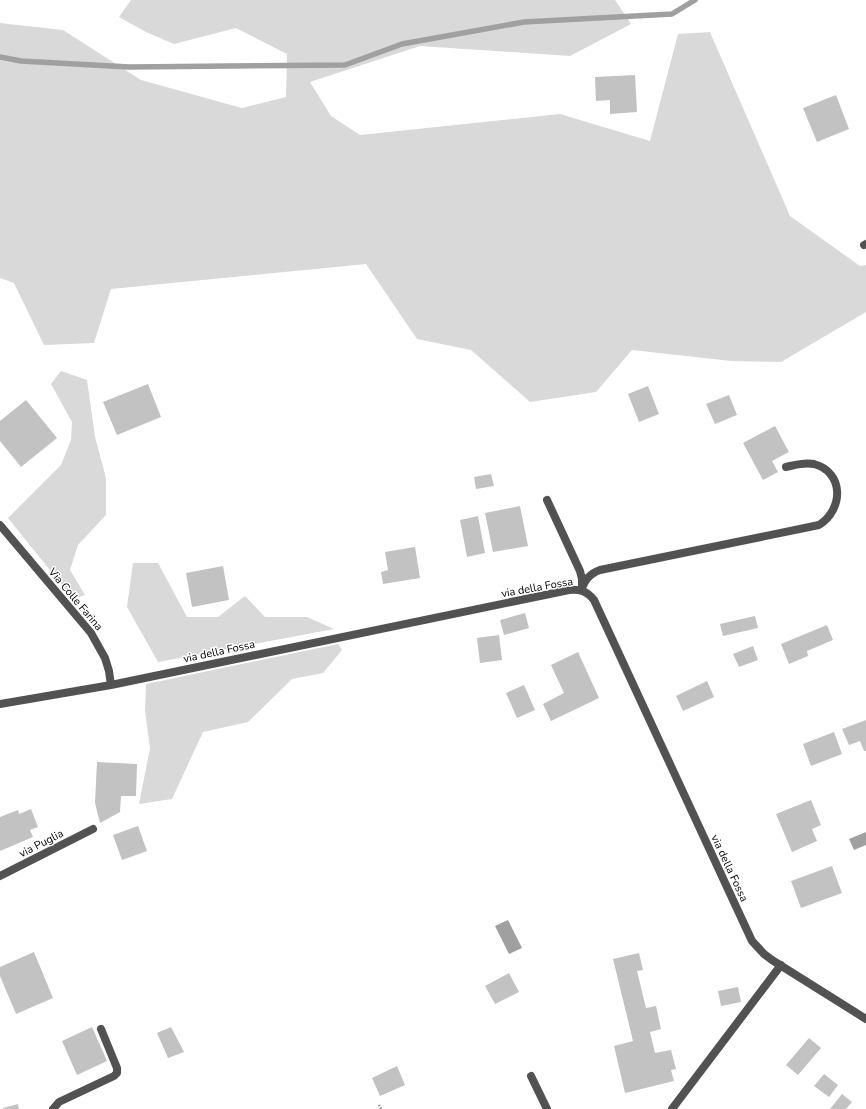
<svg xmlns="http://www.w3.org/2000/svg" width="866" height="1109" font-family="'Nunito Sans',sans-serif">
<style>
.green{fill:#d9d9d9}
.water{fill:#a0a0a0}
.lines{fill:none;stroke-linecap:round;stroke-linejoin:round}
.stream{stroke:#a0a0a0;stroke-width:5.5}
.building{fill:#c2c2c2}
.path{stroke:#747474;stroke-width:2.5;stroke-dasharray:1 2;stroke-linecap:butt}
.lane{stroke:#525252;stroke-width:8}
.street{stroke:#525252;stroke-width:8}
.labels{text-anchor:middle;stroke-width:3;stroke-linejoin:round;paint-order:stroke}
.street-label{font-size:11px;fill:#000;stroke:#fff}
</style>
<rect width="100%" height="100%" fill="#fff"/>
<path class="green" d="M131,0H615L631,24L570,56L420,46L310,82L331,116L360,135L560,114L650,141L678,34L710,32L790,216L860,266L866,265V312L781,362L731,361L632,350L596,392L530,402L471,350L417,339L366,264L111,289L94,343L44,345L14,283L0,278V23L63,30L141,80L242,108L286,97L287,54L236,28L174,44L146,32L119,17Z
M61,371L87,380L95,437L106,478V515L78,545L70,570L85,595L73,599L8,518L61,465L71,440L72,422L51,384Z
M133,563H158L187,617H218L245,596L265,617H307L334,629L158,662L127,607Z
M338,644L342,650L323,673L292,679L248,722L203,732L172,799L139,804L150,748L145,711L146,684Z"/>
<path class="water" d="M866,832V845L854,850L849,839Z
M508,920L522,948L509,954L495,926Z"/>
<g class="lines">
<path class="stream" d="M0,57L21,61L129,67L345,65L402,44L524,22L672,14L695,0"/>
</g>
<path class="building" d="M635,75L637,112L610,114V100L596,101L595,77Z
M836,95L849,129L817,142L803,108Z
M148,384L161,417L117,435L103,402Z
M648,386L659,414L639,422L628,394Z
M729,395L737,415L715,424L706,404Z
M26,400L57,438L21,467L0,441V421Z
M775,426L789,452L772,461L778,472L763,480L743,443Z
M491,474L494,486L476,489L474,477Z
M520,506L528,546L493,552L485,513Z
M478,516L485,553L467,557L460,520Z
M415,547L420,578L383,584L381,572L388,570L385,552Z
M223,566L229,600L192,607L186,573Z
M525,613L529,628L504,635L500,620Z
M755,616L758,628L723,636L720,624Z
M827,625L833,640L807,651L808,656L789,664L781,644Z
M499,635L502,660L480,663L477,638Z
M753,646L758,660L739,667L733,654Z
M578,652L599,698L551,721L543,704L564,693L551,665Z
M707,681L714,697L683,711L676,696Z
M524,685L535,710L517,718L506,693Z
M866,720V751H864L860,741L849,745L842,729Z
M834,732L842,754L811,766L803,744Z
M97,762L137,764L136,796H121L120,812L100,823L95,803Z
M811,800L821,825L812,829L817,841L792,852L776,814Z
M31,809L38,827L30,830L33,837L0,851V817L18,810L19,814Z
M138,826L147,851L122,860L113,835Z
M832,866L842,893L801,908L791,881Z
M34,952L53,998L16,1014L0,976V967Z
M639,953L643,970L637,971L646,1008L656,1006L661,1029L650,1032L655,1053L671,1050L676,1069L671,1070L674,1081L625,1093L614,1046L633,1041L613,959Z
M509,973L519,992L495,1004L485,986Z
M738,987L741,1002L721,1006L718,991Z
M92,1027L107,1061L77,1075L62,1041Z
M171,1027L184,1052L168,1058L157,1033Z
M809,1038L821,1048L798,1075L786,1065Z
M397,1066L405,1085L380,1096L372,1078Z
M824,1074L838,1085L829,1097L814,1086Z
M842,1094L852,1102L846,1109H830Z
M18,1104L19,1109H3V1108Z"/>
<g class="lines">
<path class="path" d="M379,1105L381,1109"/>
<path class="lane" d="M864,245L866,244
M547,500L580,571L582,579V586
M581,590C585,580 589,574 600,570L819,525C844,509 844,472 814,464C804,462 795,465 786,467
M531,1076L547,1109
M53,1109L59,1102L114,1076L117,1073V1068L101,1029
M672,1109L781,965"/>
<path class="street" d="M0,525L91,633L105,658L109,671L111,685
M0,704L111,685L569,590C580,589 587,591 594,600L752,941L764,954L772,960L866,1019
M0,876L93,829"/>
</g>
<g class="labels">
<g class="street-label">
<text transform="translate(537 587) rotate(-10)" y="4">via della Fossa</text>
<text transform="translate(76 599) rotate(50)" y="4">Via Colle Farina</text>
<text transform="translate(219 651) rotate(-12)" y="4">via della Fossa</text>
<text transform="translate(41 843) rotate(-27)" y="4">via Puglia</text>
<text transform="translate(730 868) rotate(65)" y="4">via della Fossa</text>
</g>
</g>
</svg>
